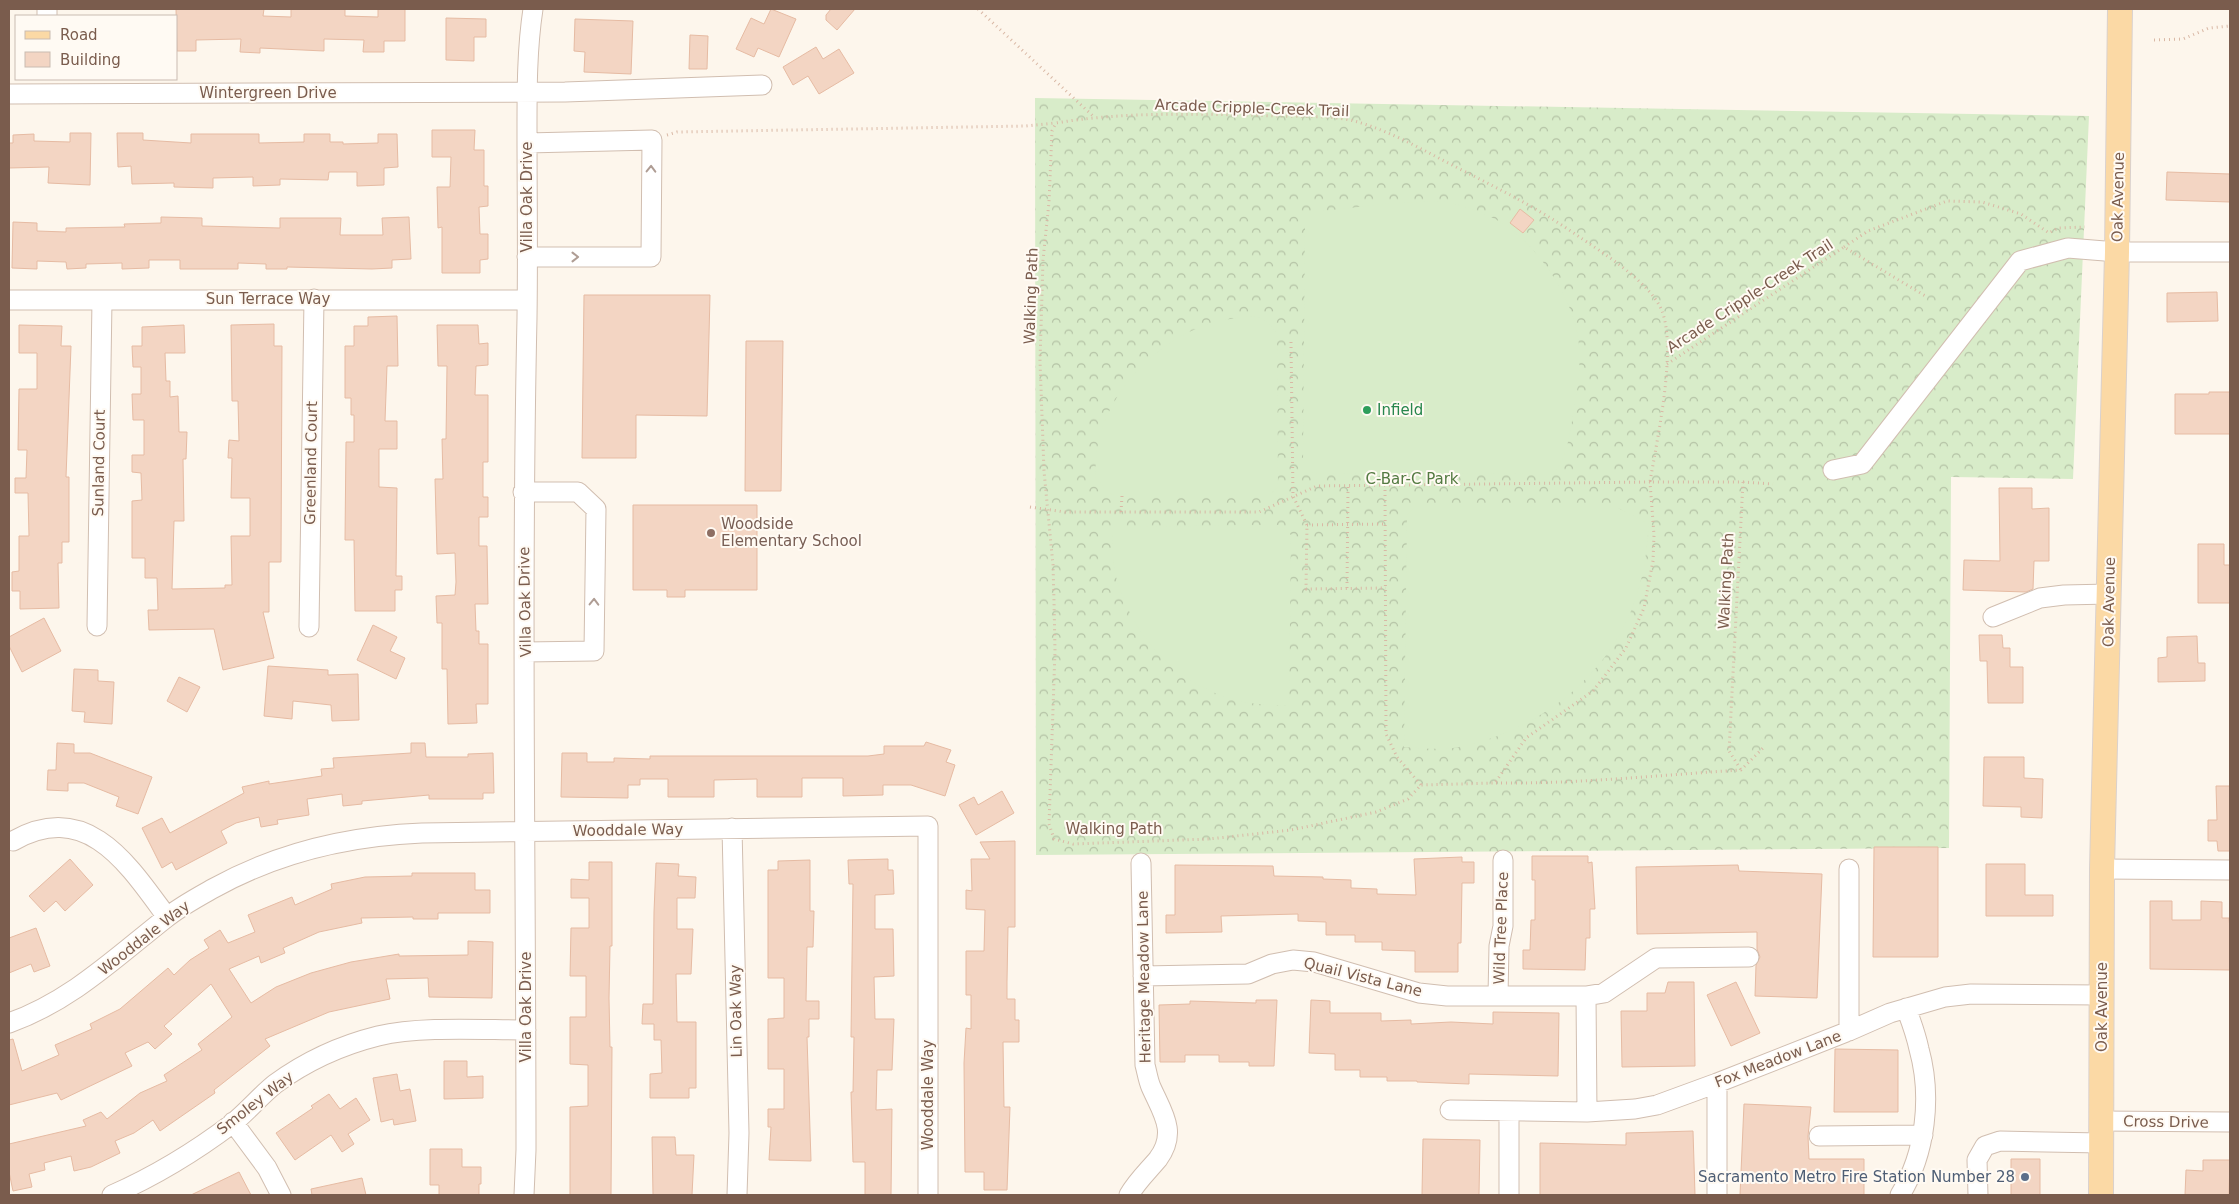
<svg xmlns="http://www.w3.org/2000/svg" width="2239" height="1204" font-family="'DejaVu Sans',sans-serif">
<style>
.forest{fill:url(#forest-crowns)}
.garden{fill:#d8ecc9}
.building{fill:#f3d5c3;stroke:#e6bba3}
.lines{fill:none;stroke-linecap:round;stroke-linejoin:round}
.minor-casing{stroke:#d1beb0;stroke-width:21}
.major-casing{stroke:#dad1cd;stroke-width:26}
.path{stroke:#d9b8a5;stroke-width:3;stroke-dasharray:1 4;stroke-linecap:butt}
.minor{stroke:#fff;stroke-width:19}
.major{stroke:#fbd9a5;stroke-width:24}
.oneway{stroke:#af9d94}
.leisure-dot{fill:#2e9e5b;stroke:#fffaf3;stroke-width:2}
.education-dot{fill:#8d6e63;stroke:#fffaf3;stroke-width:2}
.service-dot{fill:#5c6f8a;stroke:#fffaf3;stroke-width:2}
.labels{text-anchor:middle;stroke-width:4;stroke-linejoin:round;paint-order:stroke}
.street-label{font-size:15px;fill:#7a5c4d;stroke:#fffaf3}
.leisure-label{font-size:15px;fill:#27864d;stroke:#fffaf3;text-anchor:start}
.park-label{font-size:15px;fill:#537a41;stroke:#fffaf3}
.education-label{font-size:15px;fill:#785e54;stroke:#fffaf3;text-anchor:start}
.service-label{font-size:15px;fill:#4e5e75;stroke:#fffaf3;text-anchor:end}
</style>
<defs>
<pattern id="forest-crowns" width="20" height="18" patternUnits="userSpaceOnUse" patternTransform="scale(1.25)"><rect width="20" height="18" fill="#d8ecc9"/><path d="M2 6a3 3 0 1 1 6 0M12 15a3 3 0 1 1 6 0" fill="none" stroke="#b4c2a5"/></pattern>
</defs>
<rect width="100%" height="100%" fill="#fdf6ec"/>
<path class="forest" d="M1035,98L2089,116L2073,479L1951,477L1949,848L1036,855Z"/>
<path class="garden" d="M1441,201C1462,205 1484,212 1502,223C1535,244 1564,286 1575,323C1583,352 1579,381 1574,410C1569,436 1569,451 1554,474L1313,473L1303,462L1305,225L1323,211L1394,203Z
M1253,316C1265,318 1270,324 1277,334L1278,487L1268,496H1117L1109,493L1095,477C1096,463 1096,449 1100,435C1115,384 1158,342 1208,324C1222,319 1238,318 1253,316Z
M1416,506H1614L1649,524C1647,547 1645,569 1638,591C1614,674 1537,734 1453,748C1437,750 1420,748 1404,747L1407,515Z
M1281,525L1291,535L1289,706C1270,704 1249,705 1232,699C1173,682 1129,631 1115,573C1112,558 1112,542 1113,527Z"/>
<path class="building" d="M176,9H264L263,16L291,17V9H345V16L378,17V9H405V41H384V52H363L364,40L324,39V51L260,48V53L240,52L241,39L196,40V51H177Z
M771,9L796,19L779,57L758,48L754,57L736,49L751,18L764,24Z
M831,9H855L837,30L826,20V15Z
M446,18L486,19V37H474V61L446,60Z
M575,19L633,21L631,74L584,72L585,52L574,51Z
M690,35L708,36L707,69H689Z
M816,47L823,59L839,49L854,73L819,94L808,76L793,85L783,67Z
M432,130H475L474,150H484V186H488V206L479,207L480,234H488V259L480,260V273H442V227L438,228L437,187H450L451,157H432Z
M70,133H91L90,185L48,183L49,167L9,168V143H13V135L34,134V141L70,142Z
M117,133H143V140L191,143V134H259V143L304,142V134H330V142H343V144L378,143V134H397L398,167L384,168V185L357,186V172H329L328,180L280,179V185L253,186V177L213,178V188L174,187V183L132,184L131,166L118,167Z
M2167,172L2230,174V202L2166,200Z
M1520,209L1534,220L1523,233L1510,223Z
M161,217L202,218V226L280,228V218H341L340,235H383L382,218L409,217L411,259L392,260V268L372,269L287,267V269H266V264L238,263V269H180V260H149V268L122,269V263L86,264V268L67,269L66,262L37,261V269L12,268L13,222L37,223V231L66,232V228L125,227L124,224L161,223Z
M2217,292L2218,321L2167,322V293Z
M584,295H710L707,416L636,415V458H582Z
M397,316L398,366H387L385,421H397V449H379V487L397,488L396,576H402V590H395V611H355L354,540H345L346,442H354V415H351V398H345V346H354V326H368V317Z
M274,324V346H282L281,562H269V612H263L274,658L223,670L214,629L149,630L148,610H158L157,578H145V558H132V501L142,500L141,473L132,472V455H144V420H133L132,394H141V367H133L132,346H142V327L184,325L185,353H165L166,381H170V397L178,396L179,432H187L186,459H183L184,521H174L172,589L225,588V585H232L231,536H250V498H231L232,458H228L229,440L239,441L238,401H232L231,325Z
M19,325L62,326L61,346H71L66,477H69V542H62V563H58L59,608L20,609V591H12V572L19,571V536H29L28,493H15V478H26L27,450H18L19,389H37V353H19Z
M437,325H478L479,344L488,343V365L476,366L475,395H488V462H483V497H488V517H479V546H487L488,604H475L476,631H479V644H488V704H476L477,723L448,724L447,669H442V623H437L436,596L455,595L456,582L455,553L437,554L435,479H443L442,439H446L447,366H438Z
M746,341H783L781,491H745Z
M2209,392H2230V434H2175V394H2209Z
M1999,488H2032V509L2049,508V561H2034L2033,589L2026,592L1963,590L1964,560L2000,561Z
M633,505H757V590H685V597H667V590H633Z
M2198,544H2224V565H2230V603H2198Z
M44,618L61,651L22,672L9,646V637Z
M373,625L397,637L390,651L405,658L396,679L357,660Z
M1979,635H2002L2003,648H2010V667H2023V703H1988L1987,661H1980Z
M2197,636L2198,663H2205V681L2158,682V658L2167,657V637Z
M268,666L328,670V675L358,674L359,720L332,721L331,705L293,701L292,719L264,716Z
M74,669L98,670V681L114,682L112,724L84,722L85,712L72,711Z
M179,677L200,687L187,712L167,701Z
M926,742L951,750L946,762L955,765L945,796L911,785H883V795L843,796V778H802V797H757V779L714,780V797H668V779H640V785H628V798L561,797L562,753H587V762H614V758L650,759V756H868L884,754V746H924Z
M57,743L74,744V753H90L152,777L138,814L116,806L119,797L84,783H68V791L47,790L48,770H56Z
M411,743H425L426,757H468V754L493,753L494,793H483V799H429V795L362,801V804L343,806L342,794L307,799L309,815L277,820L278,824L261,827L259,817L236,823L221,831L227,843L176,870L172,862L162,868L142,828L162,818L170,833L244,793L242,787L269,781V784L322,776L321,769L334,768L333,758L411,753Z
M1984,757H2024V778L2043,779L2042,818L2021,817V807L1983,806Z
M2216,786H2230V851H2218L2217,841H2208V820H2217Z
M1002,791L1014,813L976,835L959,805L974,797L978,805Z
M1015,841V927H1008L1007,981V999H1015V1020H1019V1042H1003L1004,1107H1010L1007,1190H984V1172H965L964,1063L966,1028L971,1029V995H966V951H984L985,910L966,909V890L972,891L971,859H990L980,842Z
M1874,847H1938V957H1873Z
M1532,856H1588V863L1592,862L1595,909H1590V938H1586L1585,970L1523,969V950H1530L1531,920H1535V880H1532Z
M1462,857V862H1474V883H1462L1461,943H1458V972H1415V951L1382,950V942H1355V935H1326V922L1298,921V914L1221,916L1222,932L1166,933V915H1175V865L1273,866L1274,876L1323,877V879L1351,880V888L1377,889V894L1416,895L1414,859Z
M70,859L93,885L65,911L56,901L44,912L29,896Z
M888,859V870H893L894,894L875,895V929H893L894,976L874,977L875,1019H894L892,1070H877L876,1110L892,1109L891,1195H865V1162H853L851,1092H853L854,1037H851L853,884H849L848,860Z
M810,860V911H814L813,947H807L806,1001H819V1019H809V1037H807L811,1161L769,1160L771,1127H768V1109H784V1069H768V1019L784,1018V978H768V870H778V861Z
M589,862H612V946H610L609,998L610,1047H612L611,1195H570V1107L588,1106V1065L570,1064V1017H586V976H570L571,928H589V898H571V879L589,880Z
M656,863L679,864L678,876L696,877L695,898H677V929H693L691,974H676L677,1022H696V1088H689V1098H650V1074L662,1073L661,1040H654V1024H642L643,1004H653L654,912Z
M1986,864H2025V895H2053V916H1986Z
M1738,865L1739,871L1822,874L1817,998L1755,996L1756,965L1760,957L1757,949V932L1637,934L1636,867Z
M412,873H475V890H490V913H438V919H413V917L361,918L362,923L319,932L283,948L285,953L261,963L259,956L229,969L251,1003L276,987L311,973L351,962L399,954V956L468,955V941L493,942L492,998L429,997L428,978L386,979L390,999L329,1012L265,1039L270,1046L214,1090L215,1093L160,1131L153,1120L134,1133L115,1141L120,1153L91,1167L74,1171L71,1156L44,1163L45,1170L29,1174L32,1187L13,1191L9,1172V1144L86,1126L83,1120L101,1112L107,1119L140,1093L167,1081L164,1075L202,1050L198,1044L232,1017L211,984L164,1026L172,1034L155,1049L148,1042L125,1053L132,1066L61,1100L57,1093L9,1105V1040L13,1039L22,1071L59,1055L55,1045L92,1029L90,1024L120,1009L168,968L174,975L190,960L209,948L204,940L220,930L228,943L255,932L248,915L292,897L295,905L332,889L331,884L365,877L412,876Z
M2150,901H2172V920H2201V901L2222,902V918H2229L2230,929V970L2150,969Z
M36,928L50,966L34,972L31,964L9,973V938Z
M1668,982H1694L1695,1066L1622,1067L1621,1011H1647V993H1665Z
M1736,982L1760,1033L1731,1046L1707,995Z
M1256,1000H1277L1274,1066H1249V1062H1219V1055H1185V1062H1160L1159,1005L1190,1004V1001L1256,1003Z
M1311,1000L1330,1001V1013H1381V1021L1411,1020V1024L1451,1022L1493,1024V1012L1559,1013L1558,1076L1469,1074V1084L1417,1082V1081H1387V1077H1360V1070H1335V1054L1309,1053Z
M1835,1049L1898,1050V1112H1834Z
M444,1061H467V1077L483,1076V1098L444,1099Z
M397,1074L400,1091L410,1089L416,1121L394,1125L393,1119L381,1122L373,1078Z
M329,1094L340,1109L356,1098L370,1120L348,1134L354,1144L342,1152L331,1135L295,1160L276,1133L313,1108L311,1106Z
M1744,1104L1811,1107L1808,1136L1809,1159H1864V1195H1740Z
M1693,1131L1695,1195H1540V1143L1626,1145V1133Z
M652,1137H675L676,1155H694L692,1195H653Z
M1423,1139L1480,1140L1479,1195H1422Z
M430,1149H462V1167H481V1184H479V1195H439V1185H430Z
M2011,1159H2040V1195H2011Z
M2203,1160H2230L2229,1195H2185L2186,1170L2203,1171Z
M239,1172L251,1195H191Z
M362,1178L366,1195H312L311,1189Z"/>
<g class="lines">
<defs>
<path id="minor" d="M47,16V9
M9,94L565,92L762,85
M527,257H651L652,140L527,143
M9,300H527
M1833,470L1862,464L2020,261L2068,248L2117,252H2230
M523,492H578L596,509L594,651L525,652
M1993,617L2040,598L2064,595L2109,594
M97,626L102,300
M309,627L314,299
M732,828L739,1133L737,1195
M13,841C87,799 128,864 167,917
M1849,869V1031
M2102,869L2230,870
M1143,976L1248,974L1272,964L1293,960L1314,962L1419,993L1447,996H1586L1604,993L1656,958L1749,957
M1498,996L1499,946L1503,926V860
M1586,996L1587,1112
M9,1023C71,1001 115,958 166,918C181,906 198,897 214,888C279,852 348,836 422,833L928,826V1195
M1717,1083V1195
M1450,1110L1587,1112L1635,1109L1657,1105L1717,1083L1849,1031L1890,1013L1945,997L1971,994L2102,995
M1509,1111V1195
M2101,1121L2230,1122
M233,1122L267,1168L281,1195
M1819,1136L1923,1135
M112,1195C155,1176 196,1151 233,1123C248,1111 260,1096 275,1084C305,1062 342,1045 378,1036C422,1026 480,1030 526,1030
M524,1195L526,1150C526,873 521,595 527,318C528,255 527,192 527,129C527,89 527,48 533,9
M1129,1195C1137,1181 1148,1171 1158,1159C1178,1132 1162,1112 1151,1087C1148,1080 1147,1072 1145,1065L1141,863
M1900,1195C1926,1153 1932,1096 1919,1049C1916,1035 1911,1021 1906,1008
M1978,1195L1977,1160L1985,1146L2000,1141L2101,1143"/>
<path id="major" d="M2101,1195L2102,869L2117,252L2120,9"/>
</defs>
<use href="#minor" class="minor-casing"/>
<use href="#major" class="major-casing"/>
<path class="path" d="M978,9L1093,116
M2154,40L2183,39L2209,28L2230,26
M667,135L677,132L1026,126L1055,123
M1844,247L1868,231L1947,201L1982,202L2021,214L2049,233L2058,228L2085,227
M1291,342L1293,496L1307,525L1306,589L1386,588
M1667,364L1844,247L1927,297
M1743,482L1773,484
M1385,485L1386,734L1397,757L1421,785
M1030,507L1065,512H1259L1317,486L1650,482L1654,535L1653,561L1644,608L1626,648L1593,691L1526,738L1495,783L1421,785L1408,799L1376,812L1291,830L1209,839L1073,844L1054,839L1049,824L1055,651L1054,601L1053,565L1044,471L1040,361L1043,260L1049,202L1052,131L1056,123C1126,111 1208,114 1279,116C1304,117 1334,115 1358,122C1392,132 1423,150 1454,166C1497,188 1538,208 1578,236C1603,253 1651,283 1662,311C1677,350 1657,439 1650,482H1743L1729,751L1741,770
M1121,512L1122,496
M1307,525L1385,524
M1347,588L1348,486
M1496,783C1577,784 1660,775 1741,770L1764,747"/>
<use href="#minor" class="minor"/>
<use href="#major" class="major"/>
</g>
<defs><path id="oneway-chevron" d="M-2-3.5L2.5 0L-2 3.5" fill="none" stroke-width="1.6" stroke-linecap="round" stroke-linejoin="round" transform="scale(1.25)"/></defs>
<g class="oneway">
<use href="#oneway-chevron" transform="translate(651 169) rotate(-89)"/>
<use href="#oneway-chevron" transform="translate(575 257)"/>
<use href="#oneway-chevron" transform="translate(594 602) rotate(-89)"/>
</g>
<circle class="leisure-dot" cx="1367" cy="410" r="5"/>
<circle class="education-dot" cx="711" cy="533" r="5"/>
<circle class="service-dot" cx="2025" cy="1177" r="5"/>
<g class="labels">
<g class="street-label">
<text x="268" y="98">Wintergreen Drive</text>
<text transform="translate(1252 108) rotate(2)" y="5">Arcade Cripple-Creek Trail</text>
<text transform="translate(527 197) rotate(-90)" y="5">Villa Oak Drive</text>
<text transform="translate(2118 197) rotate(-89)" y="5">Oak Avenue</text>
<text transform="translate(1031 296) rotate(-88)" y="5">Walking Path</text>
<text transform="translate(1750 296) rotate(-33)" y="5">Arcade Cripple-Creek Trail</text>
<text x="268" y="304">Sun Terrace Way</text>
<text transform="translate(99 463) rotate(-89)" y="5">Sunland Court</text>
<text transform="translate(311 463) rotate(-89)" y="5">Greenland Court</text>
<text transform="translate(1726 581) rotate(-87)" y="5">Walking Path</text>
<text transform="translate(525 602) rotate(-91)" y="5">Villa Oak Drive</text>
<text transform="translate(2109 602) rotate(-89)" y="5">Oak Avenue</text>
<text x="1114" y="834">Walking Path</text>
<text transform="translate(628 830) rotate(-1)" y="5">Wooddale Way</text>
<text transform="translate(1501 928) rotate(-88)" y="5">Wild Tree Place</text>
<text transform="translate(144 938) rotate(-38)" y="5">Wooddale Way</text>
<text transform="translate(1144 977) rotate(-91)" y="5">Heritage Meadow Lane</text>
<text transform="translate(1363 977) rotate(14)" y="5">Quail Vista Lane</text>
<text transform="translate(526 1007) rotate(-90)" y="5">Villa Oak Drive</text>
<text transform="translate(2102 1007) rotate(-90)" y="5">Oak Avenue</text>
<text transform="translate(736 1011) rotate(-91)" y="5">Lin Oak Way</text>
<text transform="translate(1778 1059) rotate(-21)" y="5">Fox Meadow Lane</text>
<text transform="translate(928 1095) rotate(-90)" y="5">Wooddale Way</text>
<text transform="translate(255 1103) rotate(-38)" y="5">Smoley Way</text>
<text transform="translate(2166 1122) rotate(1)" y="5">Cross Drive</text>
</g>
<g class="leisure-label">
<text x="1377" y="415">Infield</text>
</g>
<g class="park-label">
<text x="1412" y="484">C-Bar-C Park</text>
</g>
<g class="education-label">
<text x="721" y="529">Woodside<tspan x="721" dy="17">Elementary School</tspan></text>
</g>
<g class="service-label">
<text x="2015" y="1182">Sacramento Metro Fire Station Number 28</text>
</g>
</g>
<rect width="2239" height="1204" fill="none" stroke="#7a5c4d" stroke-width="20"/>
<rect x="15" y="15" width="162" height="65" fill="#fffaf3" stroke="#cabbb1"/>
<rect x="25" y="31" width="25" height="8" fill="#fbd9a5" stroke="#cabbb1"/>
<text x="60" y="40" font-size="15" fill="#7a5c4d">Road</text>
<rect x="25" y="52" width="25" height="15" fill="#f3d5c3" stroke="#cabbb1"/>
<text x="60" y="65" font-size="15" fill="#7a5c4d">Building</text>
</svg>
